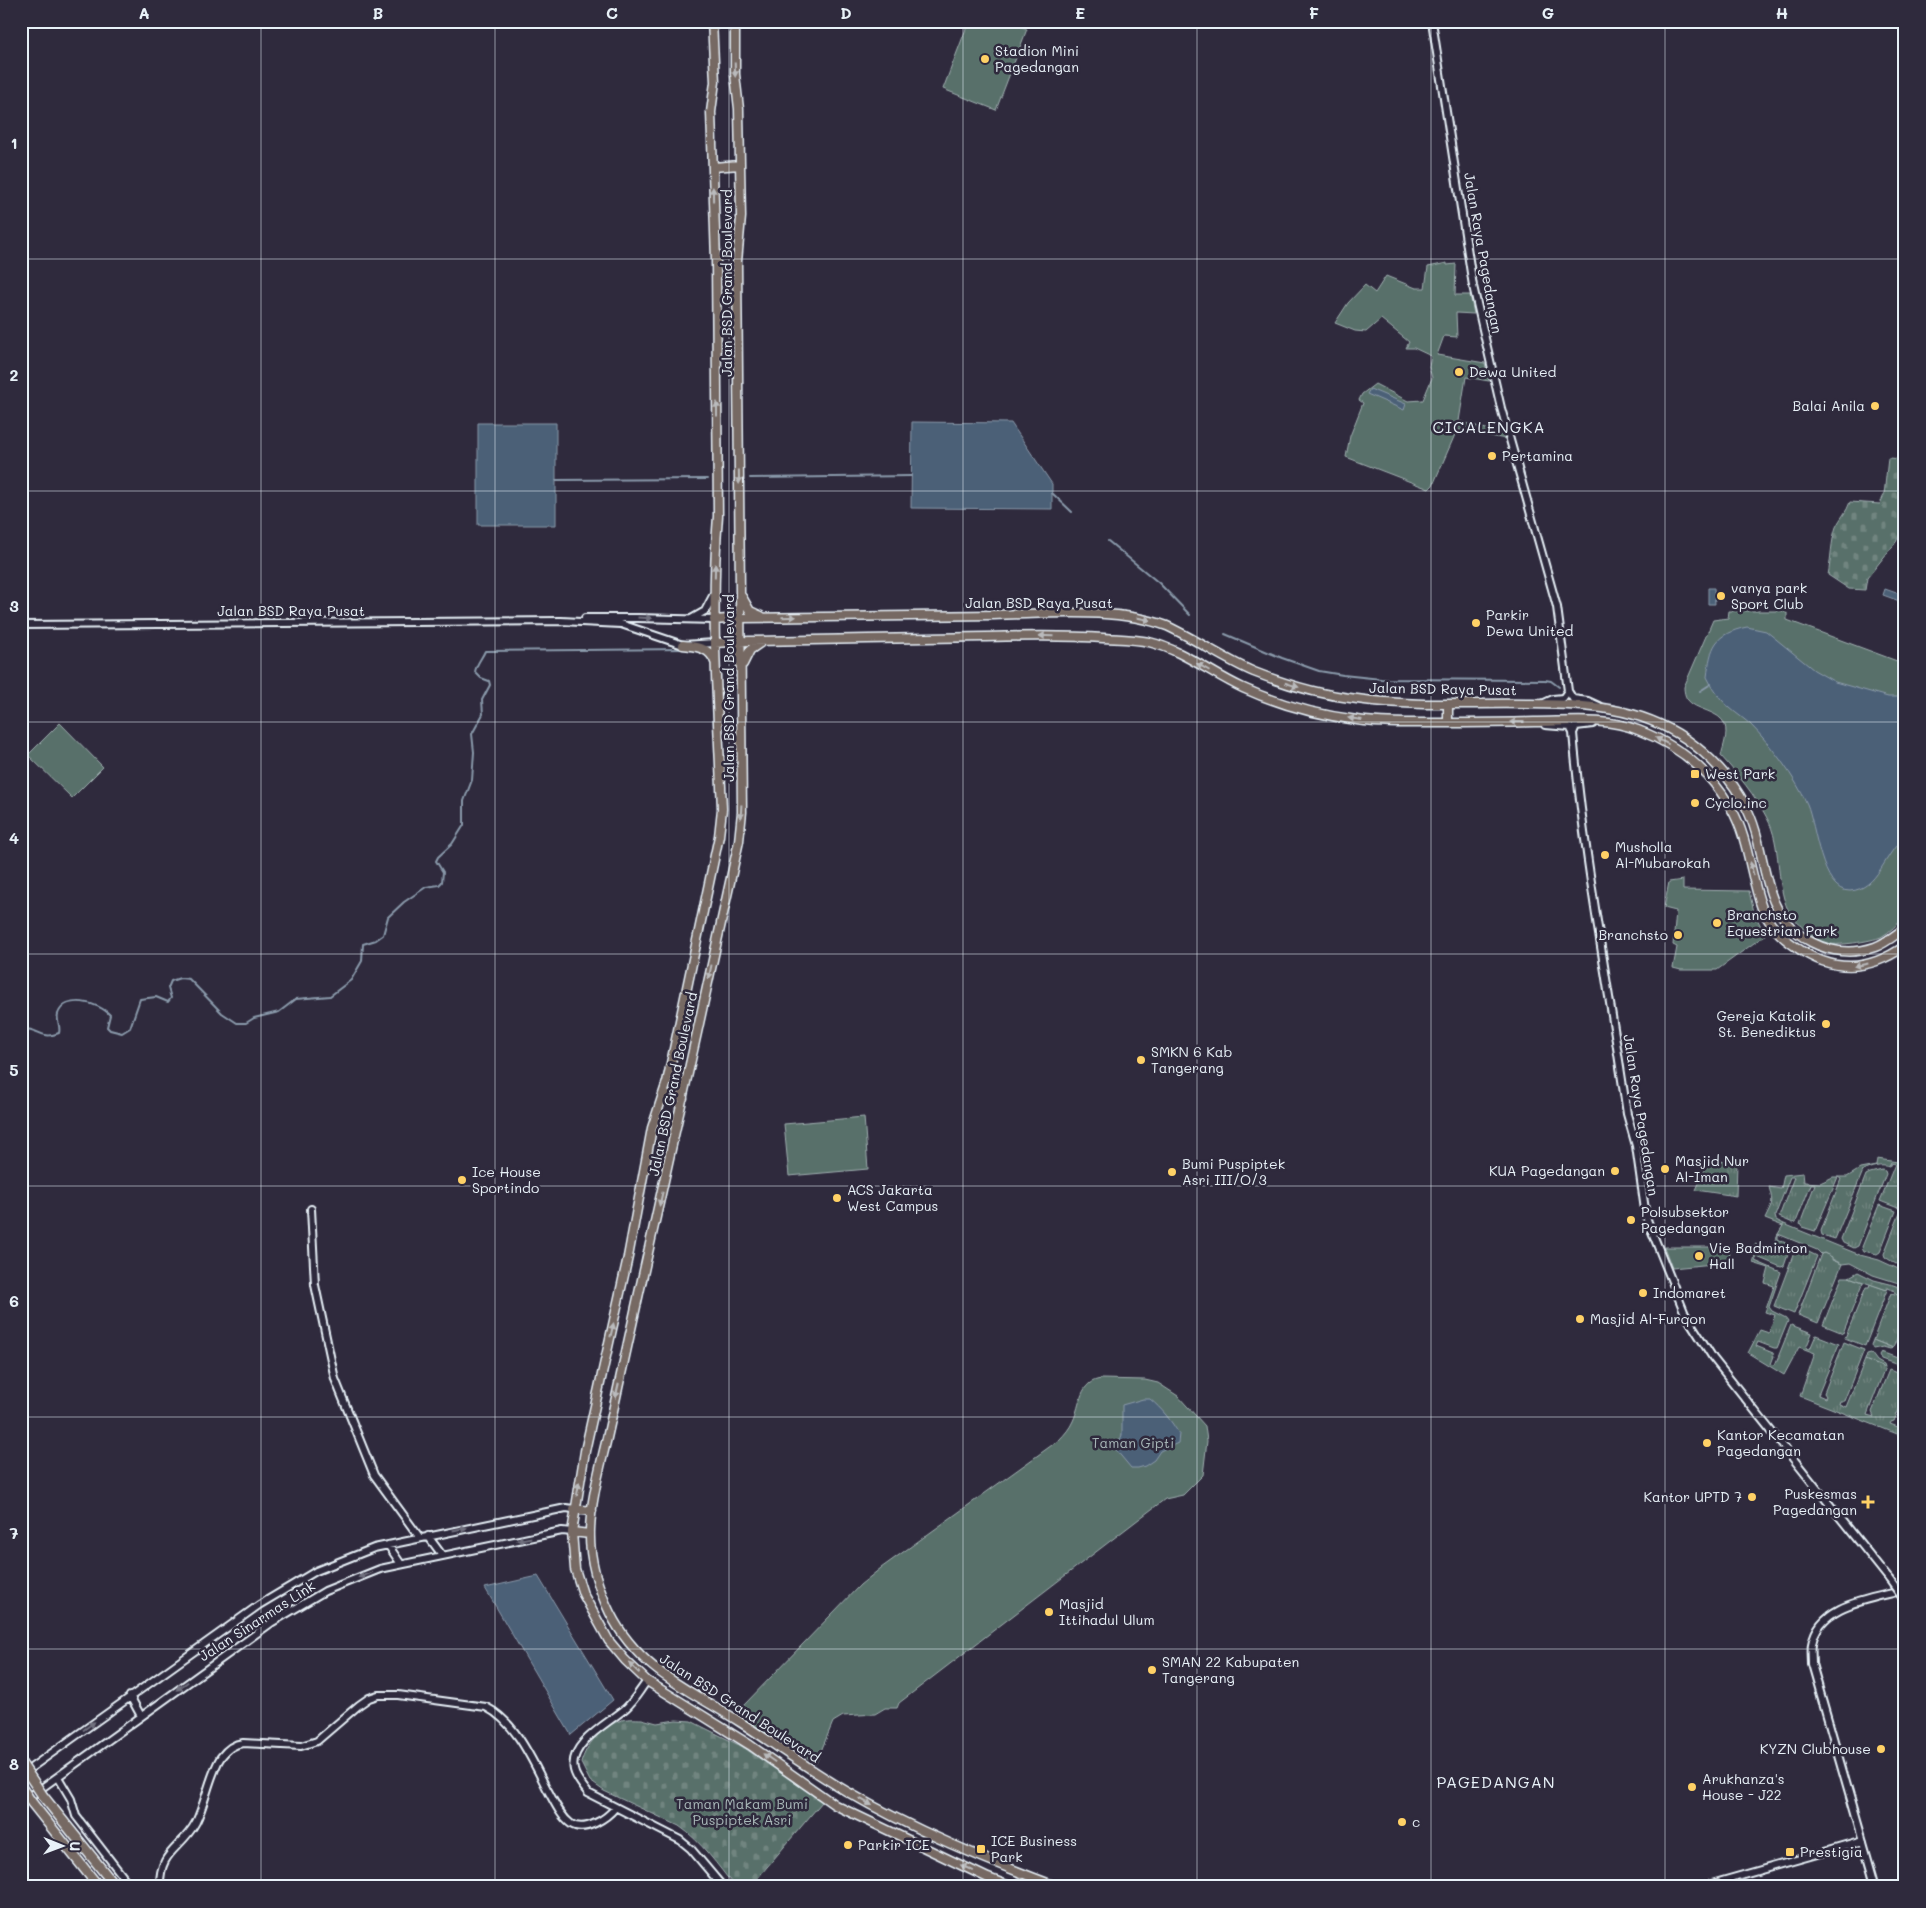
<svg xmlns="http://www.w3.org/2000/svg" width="1926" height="1908" font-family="Mali,sans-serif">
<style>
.grass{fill:url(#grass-tufts);stroke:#a0b0b1}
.cemetery{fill:url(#cemetery-stones);stroke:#a0b0b1}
.park{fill:#59706a;stroke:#a0b0b1}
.garden{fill:url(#garden-dots);stroke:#a0b0b1}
.water{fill:#4c6077;stroke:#8a9aab}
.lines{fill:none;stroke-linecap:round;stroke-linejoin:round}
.stream{stroke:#8a9aab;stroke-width:2}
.minor-casing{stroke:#e8f1f8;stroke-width:10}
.major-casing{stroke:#e8f1f8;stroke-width:11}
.highway-casing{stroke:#e8f1f8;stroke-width:12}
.minor{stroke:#2f2a3d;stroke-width:6}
.major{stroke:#766964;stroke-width:8}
.highway{stroke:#766964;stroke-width:9}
.minor-bridge-casing{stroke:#e8f1f8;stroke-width:10;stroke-linecap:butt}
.highway-bridge-casing{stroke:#e8f1f8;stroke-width:12;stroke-linecap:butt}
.minor-bridge{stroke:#2f2a3d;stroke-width:6}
.highway-bridge{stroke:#766964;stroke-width:9}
.oneway{fill:#babbbd}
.oneway2{fill:#70707e}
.grid{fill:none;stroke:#e8f1f8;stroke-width:1;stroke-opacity:0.55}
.poi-dot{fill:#ffd166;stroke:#2f2a3d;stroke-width:2}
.labels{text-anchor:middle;stroke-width:5;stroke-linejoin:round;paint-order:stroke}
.poi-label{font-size:14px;fill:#e8f1f8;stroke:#2f2a3d;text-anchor:start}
.street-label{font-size:14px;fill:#e8f1f8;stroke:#2f2a3d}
.park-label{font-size:14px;fill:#a8b7b8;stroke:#2f2a3d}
.quarter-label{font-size:16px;letter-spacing:1px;fill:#e8f1f8;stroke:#2f2a3d}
.neatline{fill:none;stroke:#e8f1f8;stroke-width:2}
.grid-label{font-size:16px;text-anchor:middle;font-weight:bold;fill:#e8f1f8}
</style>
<defs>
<pattern id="grass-tufts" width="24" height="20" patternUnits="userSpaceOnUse" patternTransform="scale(1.25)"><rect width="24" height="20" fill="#59706a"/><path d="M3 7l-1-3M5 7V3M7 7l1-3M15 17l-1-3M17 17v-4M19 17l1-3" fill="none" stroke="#718580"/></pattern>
<pattern id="cemetery-stones" width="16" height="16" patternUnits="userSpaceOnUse" patternTransform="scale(1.25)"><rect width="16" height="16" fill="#59706a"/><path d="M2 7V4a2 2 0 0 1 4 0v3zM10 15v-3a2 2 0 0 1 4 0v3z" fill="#718580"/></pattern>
<pattern id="garden-dots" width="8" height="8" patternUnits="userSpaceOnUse" patternTransform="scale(1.25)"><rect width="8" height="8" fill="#59706a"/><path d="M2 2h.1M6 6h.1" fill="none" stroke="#718580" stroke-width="1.8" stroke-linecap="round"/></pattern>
</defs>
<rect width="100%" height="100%" fill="#2f2a3d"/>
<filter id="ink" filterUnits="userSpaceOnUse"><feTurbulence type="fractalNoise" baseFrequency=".02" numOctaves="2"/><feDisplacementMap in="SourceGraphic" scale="10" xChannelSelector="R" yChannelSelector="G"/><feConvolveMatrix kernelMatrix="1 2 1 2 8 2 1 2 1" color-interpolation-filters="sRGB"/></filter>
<g filter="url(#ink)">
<path class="grass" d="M1877,1159L1905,1163V1190L1898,1208L1880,1201L1895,1164L1891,1163L1889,1167C1882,1164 1870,1167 1863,1171L1835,1239L1822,1235L1821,1231L1841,1179L1838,1177L1815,1231L1802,1227L1800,1224L1815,1184H1811L1796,1222L1793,1223L1779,1217L1794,1177H1790L1775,1216L1776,1220L1784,1224L1783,1226L1765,1219C1772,1204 1774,1205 1769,1187L1781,1189L1784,1175L1803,1173L1804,1182L1820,1183L1833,1177H1847L1860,1169L1876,1166Z
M1709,1160L1737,1163L1736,1196L1696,1190Z
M1882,1170L1885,1171L1886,1174L1858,1246L1854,1248L1843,1243L1841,1239L1866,1175L1870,1173Z
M1879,1205L1896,1211L1880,1252L1877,1254L1864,1251L1862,1247Z
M1900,1213L1905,1215V1252L1900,1263L1896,1264L1885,1257L1884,1254Z
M1778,1234V1239L1791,1246L1784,1266L1781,1267L1757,1257L1755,1261L1781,1272L1769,1307L1772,1311L1786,1318L1788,1321L1777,1348H1774L1758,1342L1756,1346L1773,1353L1774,1356L1771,1364L1775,1365L1791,1325L1812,1333L1806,1348L1810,1349L1816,1335L1839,1344L1818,1395L1825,1398L1826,1396L1824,1393L1844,1342L1864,1350L1844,1401H1840L1839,1404L1846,1407L1865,1360L1885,1368L1867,1415L1874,1417L1872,1412L1889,1370L1905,1376V1395L1894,1421L1891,1422L1890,1424L1898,1427L1905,1409V1437L1800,1396L1815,1353L1799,1347L1784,1375L1748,1353L1760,1330L1769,1333L1775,1315L1765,1312L1774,1286L1765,1283L1769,1268L1753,1263L1755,1256L1751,1254L1755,1244L1770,1251Z
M1800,1248L1817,1256L1794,1314L1774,1306L1795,1250Z
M1824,1253L1833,1257L1832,1260L1842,1264L1818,1323L1798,1315L1821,1254Z
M1842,1277H1849L1863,1282L1843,1333L1823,1325Z
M1870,1284L1887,1290L1865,1346L1845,1338L1866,1287H1869Z
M1891,1293L1905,1297V1318L1893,1348L1873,1340Z"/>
<path class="cemetery" d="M1888,458L1905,459V525L1896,542L1867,578L1865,590L1849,589L1828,575C1831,560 1831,541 1836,527C1840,518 1847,512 1850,502L1880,504L1884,495Z
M642,1719L657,1723L676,1720L691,1721L743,1747L822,1802L751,1886L735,1887C718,1866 702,1842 679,1826L604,1791L590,1781L581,1763C586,1745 601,1727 619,1721C626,1718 635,1719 642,1719Z"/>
<path class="park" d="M969,21H1007L1027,29L996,110L943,89Z
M1447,263V265L1456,264L1455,295H1470L1474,314L1456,313L1457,337L1444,336L1437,355L1485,363L1489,381L1466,377L1459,421L1493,431H1505L1506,439L1457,430L1433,485L1429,489L1346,457L1350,436L1363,403L1359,400L1362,394L1375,384L1408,401L1423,400L1432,378L1429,367L1431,356L1414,348H1406L1409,342L1381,319L1366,332L1355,331L1335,323L1348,303L1365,285L1375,293L1386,276L1416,288H1425L1428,267Z
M1729,611H1782L1787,613V620L1905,664V917C1898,923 1890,932 1881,937C1872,941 1835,947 1825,943C1815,940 1793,920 1788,910C1775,881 1782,846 1767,818C1755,795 1738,775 1721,756C1723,747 1728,735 1725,725C1720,710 1695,711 1687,699C1685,696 1684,691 1684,687L1713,620L1728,618Z
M60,723L103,767L72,798L28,755Z
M1683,880V890L1749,891L1754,912L1765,935L1717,970H1681L1673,968L1677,947L1673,945L1676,911L1664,908L1669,882Z
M864,1117L868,1169L789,1176L784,1124Z
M1784,1224L1860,1255L1879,1260L1905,1272V1285L1873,1275L1850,1263L1842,1264L1832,1259V1257L1824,1253L1821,1254L1817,1250L1778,1234Z
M1664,1247H1730L1729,1266L1713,1264L1672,1268Z
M1102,1379L1145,1380L1158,1383L1178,1396L1205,1426L1207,1441L1203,1475L1183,1495L1165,1499L899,1703L897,1708H885L875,1714L843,1716L833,1722L816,1763L744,1719L742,1712L744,1705L860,1585L881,1568L1059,1440C1065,1434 1070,1428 1073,1421C1081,1404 1079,1381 1102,1379Z"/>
<path class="garden" d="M1858,1272L1874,1280L1890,1284L1905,1289V1297L1895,1294V1291L1888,1288L1887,1290L1849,1277Z
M1873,1340L1893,1348L1890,1349L1883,1347L1873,1349L1871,1345Z
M1881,1352L1903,1360L1905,1364L1901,1366L1881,1359L1879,1355Z
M1871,1353L1877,1361L1884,1365L1885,1368L1865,1360L1867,1354Z"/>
<path class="water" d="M1370,389L1406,404L1404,410L1367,394Z
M912,422L1011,423L1052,484V509L911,508Z
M478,423H556V525H478Z
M1708,588H1714L1715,604H1708Z
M1885,589L1905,596V603L1883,595Z
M1747,627L1766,631L1814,670L1835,682L1888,697H1905V837C1884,853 1879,889 1850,891C1821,892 1816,825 1807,804C1795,777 1771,745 1750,724C1741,716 1729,709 1721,699C1716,693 1711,685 1707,677C1711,646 1714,634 1747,627Z
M1143,1399H1150C1162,1409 1171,1420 1179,1434L1178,1443L1160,1451L1154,1460L1145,1466L1138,1468H1131L1116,1450L1122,1435V1405Z
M538,1576L613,1700L571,1735L485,1588Z"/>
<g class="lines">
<path class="stream" d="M750,478L911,476
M556,480L708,479
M1052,493L1072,512
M1108,541L1159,583L1190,615
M1225,634L1282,658L1319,671L1343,675L1381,679L1545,680L1551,681L1559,687
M1700,691L1711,684
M21,1030C38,1026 40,1041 59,1033C61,1026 56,1020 58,1014C65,994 99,1002 110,1015L107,1027L110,1030L122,1033L130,1028L140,999L156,997L168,1002L171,998L168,988L171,981L180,978L189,979L222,1013L237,1023H246L254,1018L279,1012L296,999L330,996L351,980L362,961L363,944L376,940L383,935L388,917L404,902L426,887L439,885L442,882L443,872L436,861L438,857L452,844L464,825V801L472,780L474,752L472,734L483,714L482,700L490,685L489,681L481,678L475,672C476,664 482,658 485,651L687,649
M21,1882L25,1887"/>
<defs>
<path id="minor" d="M1432,21L1473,286L1501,408L1557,607L1568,691L1573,699L1588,701L1599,706
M585,618H638L714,620
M691,619L705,611L715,592
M21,625L561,621L621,624L683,645L715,643
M1542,704L1553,699L1563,698L1568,691
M1545,725L1570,727L1573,733C1584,861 1609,987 1627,1114L1636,1146L1646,1217L1685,1314L1713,1358L1889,1579
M1573,733L1576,726L1593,724
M311,1209L315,1285L335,1379L374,1475L420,1538
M428,1536L442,1555
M388,1545L401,1564
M647,1681C640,1690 634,1701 626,1708C609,1723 568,1743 574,1770C576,1779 583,1786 588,1793L680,1840L691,1849L723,1887
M130,1696L141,1716
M21,1775L259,1605L316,1571L374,1548L566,1508L574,1509
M58,1777L71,1799L76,1816L131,1887
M21,1803L271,1623L325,1591L380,1569L562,1531L572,1532
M160,1887C159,1850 181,1850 196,1822C205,1804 211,1771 221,1757C227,1749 234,1744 243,1743L301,1746L317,1741L359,1705L369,1698L378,1695H398L486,1707C516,1722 532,1760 547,1789C554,1801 560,1816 571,1824C585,1833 607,1818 615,1808
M1701,1887L1863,1841
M1876,1887L1812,1664C1812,1658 1811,1650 1812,1644C1819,1603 1872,1599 1905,1590"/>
<path id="major" d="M712,21L715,82L711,112L716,261L718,516C710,613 718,712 722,809L719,836L667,1082L652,1128L628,1257L585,1451L572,1532L575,1569L583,1594L609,1641L625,1660L647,1681L750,1745L835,1805L988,1878L1012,1887
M735,21V74L739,109L741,217L737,262L742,812L739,841C706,995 671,1148 637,1302C627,1347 617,1393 607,1438C600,1468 591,1499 590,1530C589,1558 598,1588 610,1613C639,1671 690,1690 740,1722C776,1745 810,1770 846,1791C913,1830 986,1860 1058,1887
M713,167L740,165
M742,597L750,611L761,616
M714,620L741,618C825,617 910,616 994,615C1050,614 1115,607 1167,626C1197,640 1224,659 1254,672C1287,685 1322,695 1357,699C1414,707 1471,703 1527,704C1584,705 1636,705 1686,739C1709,755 1732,779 1745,805C1760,833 1761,864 1771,894C1785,937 1831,962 1875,947C1886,943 1895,935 1905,928
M715,643L749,641C828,640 906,638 985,637C1025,636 1064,635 1103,638C1119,639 1134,639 1149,642C1183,650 1212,674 1243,688C1278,704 1318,715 1357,720C1383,724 1409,723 1435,723C1468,723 1501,723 1534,722C1568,722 1605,717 1638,730C1678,745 1710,771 1731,808C1749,839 1750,876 1762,908C1769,925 1781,937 1796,947C1833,973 1868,972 1905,946
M683,645C696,647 710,647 715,662
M743,664L750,650L763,641
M1448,704V723
M664,1095L683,1098
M574,1509L592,1511
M572,1532L590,1534"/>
<path id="highway" d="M43,1796L116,1887
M32,1803L99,1887"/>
</defs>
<use href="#minor" class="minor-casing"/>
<use href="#major" class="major-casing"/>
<use href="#highway" class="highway-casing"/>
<use href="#minor" class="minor"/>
<use href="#major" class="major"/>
<use href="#highway" class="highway"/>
<defs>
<path id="minor-bridge" d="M1889,1579L1905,1601"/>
<path id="highway-bridge" d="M21,1763L43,1796
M21,1787L32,1803"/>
</defs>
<use href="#minor-bridge" class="minor-bridge-casing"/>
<use href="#highway-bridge" class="highway-bridge-casing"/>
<use href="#minor-bridge" class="minor-bridge"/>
<use href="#highway-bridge" class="highway-bridge"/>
</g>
<defs><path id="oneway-solid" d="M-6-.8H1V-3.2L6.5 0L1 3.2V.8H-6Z" transform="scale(1.25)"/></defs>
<g class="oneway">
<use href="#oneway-solid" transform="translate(735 70) rotate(88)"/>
<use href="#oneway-solid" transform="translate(713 194) rotate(-91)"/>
<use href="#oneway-solid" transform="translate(717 409) rotate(-90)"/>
<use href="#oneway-solid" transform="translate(739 477) rotate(89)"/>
<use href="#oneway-solid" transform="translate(715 571) rotate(-89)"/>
<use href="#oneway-solid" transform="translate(789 617) rotate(-1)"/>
<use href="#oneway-solid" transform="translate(1144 619) rotate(11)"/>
<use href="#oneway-solid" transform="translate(1046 636) rotate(-179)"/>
<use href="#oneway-solid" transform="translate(1203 667) rotate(-150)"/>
<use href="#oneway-solid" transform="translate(1292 685) rotate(17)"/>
<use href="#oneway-solid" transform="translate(1355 719) rotate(-172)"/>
<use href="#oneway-solid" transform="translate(1517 722) rotate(-180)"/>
<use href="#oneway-solid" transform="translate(1662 741) rotate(-153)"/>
<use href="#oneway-solid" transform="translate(741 812) rotate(93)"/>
<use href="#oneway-solid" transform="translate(1752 869) rotate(-103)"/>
<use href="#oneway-solid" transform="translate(1861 965) rotate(169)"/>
<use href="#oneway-solid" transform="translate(710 972) rotate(102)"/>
<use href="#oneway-solid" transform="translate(661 1199) rotate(103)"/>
<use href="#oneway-solid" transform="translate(612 1330) rotate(-77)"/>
<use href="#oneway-solid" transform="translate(617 1391) rotate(103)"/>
<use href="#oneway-solid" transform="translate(578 1489) rotate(-80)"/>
<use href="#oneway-solid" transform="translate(634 1668) rotate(-136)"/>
<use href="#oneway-solid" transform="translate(769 1758) rotate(-145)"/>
<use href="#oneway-solid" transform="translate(866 1802) rotate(29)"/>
<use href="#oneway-solid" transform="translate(967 1868) rotate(-155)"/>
</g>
<g class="oneway2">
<use href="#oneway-solid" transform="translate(645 618) rotate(3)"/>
<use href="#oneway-solid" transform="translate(460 1529) rotate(-11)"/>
<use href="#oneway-solid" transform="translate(524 1539) rotate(169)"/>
<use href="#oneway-solid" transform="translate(365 1575) rotate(160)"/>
<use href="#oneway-solid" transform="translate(182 1686) rotate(145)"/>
<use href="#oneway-solid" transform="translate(89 1726) rotate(-36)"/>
</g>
</g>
<path class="grid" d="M261,21V1887M495,21V1887M729,21V1887M963,21V1887M1197,21V1887M1431,21V1887M1665,21V1887M21,259H1905M21,491H1905M21,722H1905M21,954H1905M21,1186H1905M21,1417H1905M21,1649H1905"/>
<g class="poi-dot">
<circle cx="985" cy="59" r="5"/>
<circle cx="1459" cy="372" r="5"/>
<circle cx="1875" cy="406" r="5"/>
<circle cx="1492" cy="456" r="5"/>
<circle cx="1721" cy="596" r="5"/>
<circle cx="1476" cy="623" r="5"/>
<rect x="1690" y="769" width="10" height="10" rx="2.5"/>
<circle cx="1695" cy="803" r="5"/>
<circle cx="1605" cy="855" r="5"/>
<circle cx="1717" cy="923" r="5"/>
<circle cx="1678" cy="935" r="5"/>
<circle cx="1826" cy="1024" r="5"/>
<circle cx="1141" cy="1060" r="5"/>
<circle cx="1665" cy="1169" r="5"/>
<circle cx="1615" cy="1171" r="5"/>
<circle cx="1172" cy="1172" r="5"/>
<circle cx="462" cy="1180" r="5"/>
<circle cx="837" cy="1198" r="5"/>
<circle cx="1631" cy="1220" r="5"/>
<circle cx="1699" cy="1256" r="5"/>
<circle cx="1643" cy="1293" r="5"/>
<circle cx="1580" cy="1319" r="5"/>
<circle cx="1707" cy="1443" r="5"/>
<circle cx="1752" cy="1497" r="5"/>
<path d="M1865.5 1494.5h5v5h5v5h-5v5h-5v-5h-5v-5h5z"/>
<circle cx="1049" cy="1612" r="5"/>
<circle cx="1152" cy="1670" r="5"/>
<circle cx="1881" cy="1749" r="5"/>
<circle cx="1692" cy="1787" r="5"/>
<circle cx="1402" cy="1822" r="5"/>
<circle cx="848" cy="1845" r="5"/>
<rect x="976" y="1844" width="10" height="10" rx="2.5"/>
<rect x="1785" y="1847" width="10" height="10" rx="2.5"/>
</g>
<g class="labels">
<g class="poi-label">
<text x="995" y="56">Stadion Mini<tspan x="995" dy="16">Pagedangan</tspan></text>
<text x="1469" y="377">Dewa United</text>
<text x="1865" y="411" text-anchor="end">Balai Anila</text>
<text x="1502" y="461">Pertamina</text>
<text x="1731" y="593">vanya park<tspan x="1731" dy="16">Sport Club</tspan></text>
<text x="1486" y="620">Parkir<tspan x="1486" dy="16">Dewa United</tspan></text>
<text x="1705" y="779">West Park</text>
<text x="1705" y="808">Cyclo.inc</text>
<text x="1615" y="852">Musholla<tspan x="1615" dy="16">Al-Mubarokah</tspan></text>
<text x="1727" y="920">Branchsto<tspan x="1727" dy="16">Equestrian Park</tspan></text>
<text x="1668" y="940" text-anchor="end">Branchsto</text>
<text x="1816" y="1021" text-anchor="end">Gereja Katolik<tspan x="1816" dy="16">St. Benediktus</tspan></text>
<text x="1151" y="1057">SMKN 6 Kab<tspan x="1151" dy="16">Tangerang</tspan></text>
<text x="1675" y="1166">Masjid Nur<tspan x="1675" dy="16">Al-Iman</tspan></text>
<text x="1182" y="1169">Bumi Puspiptek<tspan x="1182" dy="16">Asri III/O/3</tspan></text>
<text x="1605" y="1176" text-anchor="end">KUA Pagedangan</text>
<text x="472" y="1177">Ice House<tspan x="472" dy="16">Sportindo</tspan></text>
<text x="847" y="1195">ACS Jakarta<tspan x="847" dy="16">West Campus</tspan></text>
<text x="1641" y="1217">Polsubsektor<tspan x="1641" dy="16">Pagedangan</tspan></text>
<text x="1709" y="1253">Vie Badminton<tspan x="1709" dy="16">Hall</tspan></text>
<text x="1653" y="1298">Indomaret</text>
<text x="1590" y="1324">Masjid Al-Furqon</text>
<text x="1717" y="1440">Kantor Kecamatan<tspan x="1717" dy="16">Pagedangan</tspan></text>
<text x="1857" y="1499" text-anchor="end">Puskesmas<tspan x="1857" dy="16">Pagedangan</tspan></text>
<text x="1742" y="1502" text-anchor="end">Kantor UPTD 7</text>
<text x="1059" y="1609">Masjid<tspan x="1059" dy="16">Ittihadul Ulum</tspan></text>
<text x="1162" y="1667">SMAN 22 Kabupaten<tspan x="1162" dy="16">Tangerang</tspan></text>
<text x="1871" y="1754" text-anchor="end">KYZN Clubhouse</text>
<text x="1702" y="1784">Arukhanza's<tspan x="1702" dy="16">House - J22</tspan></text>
<text x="1412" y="1827">c</text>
<text x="991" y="1846">ICE Business<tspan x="991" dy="16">Park</tspan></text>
<text x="858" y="1850">Parkir ICE</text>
<text x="1800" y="1857">Prestigia</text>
</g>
<g class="street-label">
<text transform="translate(1483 253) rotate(80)" y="5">Jalan Raya Pagedangan</text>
<text transform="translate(727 283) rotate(-90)" y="5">Jalan BSD Grand Boulevard</text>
<text x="1039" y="608">Jalan BSD Raya Pusat</text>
<text x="291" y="616">Jalan BSD Raya Pusat</text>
<text transform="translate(729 688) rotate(-90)" y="5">Jalan BSD Grand Boulevard</text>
<text transform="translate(1443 689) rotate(1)" y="5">Jalan BSD Raya Pusat</text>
<text transform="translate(673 1084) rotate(-78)" y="5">Jalan BSD Grand Boulevard</text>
<text transform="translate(1641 1115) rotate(81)" y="5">Jalan Raya Pagedangan</text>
<text transform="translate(257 1621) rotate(-33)" y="5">Jalan Sinarmas Link</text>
<text transform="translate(740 1708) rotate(33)" y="5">Jalan BSD Grand Boulevard</text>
</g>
<g class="park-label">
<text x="1133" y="1448">Taman Gipti</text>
<text x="742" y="1809">Taman Makam Bumi<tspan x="742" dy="16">Puspiptek Asri</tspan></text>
</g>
<g class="quarter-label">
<text x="1489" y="433">CICALENGKA</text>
<text x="1496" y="1788">PAGEDANGAN</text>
</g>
</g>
<rect width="1926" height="1908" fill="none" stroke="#2f2a3d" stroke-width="55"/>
<g transform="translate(62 1846) rotate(91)" stroke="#2f2a3d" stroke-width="4" paint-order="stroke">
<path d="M0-4L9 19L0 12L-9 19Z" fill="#e8f1f8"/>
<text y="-8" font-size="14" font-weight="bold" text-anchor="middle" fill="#e8f1f8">U</text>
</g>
<rect x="28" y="28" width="1870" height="1852" class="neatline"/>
<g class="grid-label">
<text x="144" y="19">A</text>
<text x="378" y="19">B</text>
<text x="612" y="19">C</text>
<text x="846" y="19">D</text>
<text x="1080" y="19">E</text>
<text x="1314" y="19">F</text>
<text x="1548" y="19">G</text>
<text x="1782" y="19">H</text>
<text x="14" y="149">1</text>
<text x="14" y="381">2</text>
<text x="14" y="612">3</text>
<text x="14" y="844">4</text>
<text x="14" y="1076">5</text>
<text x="14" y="1307">6</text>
<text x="14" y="1539">7</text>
<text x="14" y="1770">8</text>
</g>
</svg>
